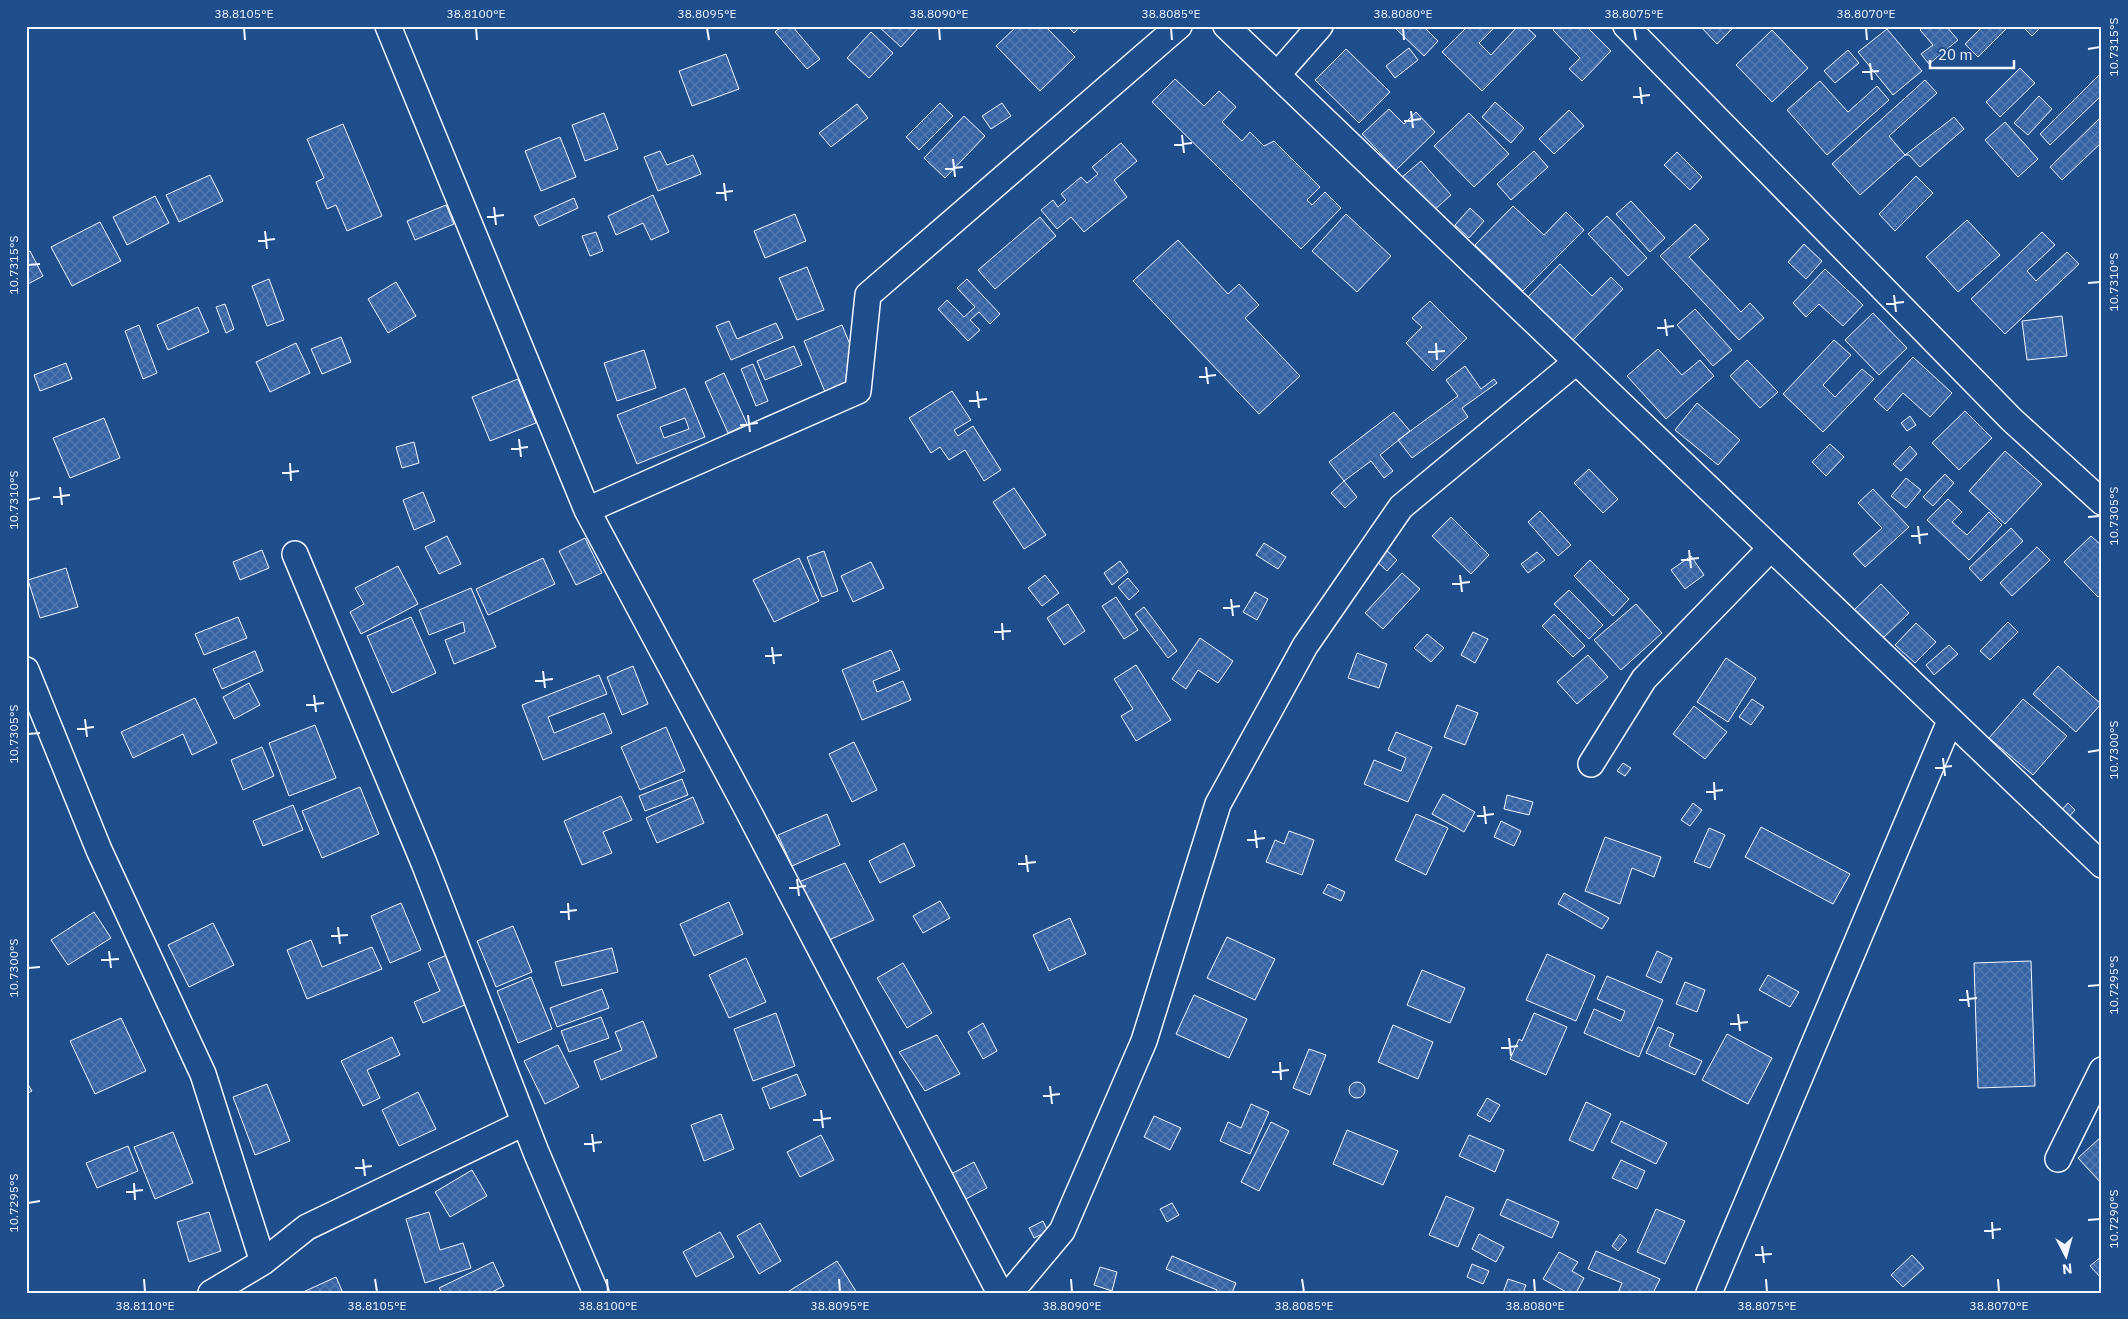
<svg xmlns="http://www.w3.org/2000/svg" width="2128" height="1319" font-family="'IBM Plex Sans',sans-serif">
<style>
.building{fill:url(#building-cross-hatch);stroke:#f2f6ff;fill-rule:evenodd}
.lines{fill:none;stroke-linecap:round;stroke-linejoin:round}
.street-casing{stroke:#f2f6ff;stroke-width:28}
.street{stroke:#1f4e8c;stroke-width:25}
.ticks{fill:none;stroke:#f2f6ff;stroke-width:2}
.neatline{fill:none;stroke:#f2f6ff;stroke-width:2}
.ticks-label{font-size:12px;text-anchor:middle;fill:#f2f6ff}
</style>
<defs>
<pattern id="building-cross-hatch" width="8" height="8" patternUnits="userSpaceOnUse" patternTransform="scale(1.25)"><rect width="8" height="8" fill="#3563a3"/><path d="M0 0l8 8M0 8l8-8" fill="none" stroke="#537ab1"/></pattern>
</defs>
<rect width="100%" height="100%" fill="#1f4e8c"/>
<path class="building" d="M782,26H792L820,59L807,69L775,32Z
M878,26H920L901,47Z
M1017,26H1045L1075,57L1040,91L996,46Z
M1067,26H1081L1074,33Z
M1393,26H1423L1438,41L1424,56Z
M1468,26H1496L1479,43L1491,55L1518,26H1525L1536,36L1482,91L1442,52Z
M1557,26H1586L1611,51L1582,81L1569,69L1580,58L1553,30Z
M1700,26H1735L1717,44Z
M1924,26H1946L1958,40L1929,64L1921,54L1933,45L1920,30Z
M1983,26H2009L1978,57L1965,44Z
M2022,26H2042L2032,36Z
M1887,29L1922,71L1893,95L1858,52Z
M1772,30L1808,68L1772,102L1736,65Z
M871,32L893,53L869,78L847,58Z
M1409,48L1418,60L1395,78L1386,66Z
M1346,49L1390,92L1359,123L1315,80Z
M1848,50L1859,63L1835,83L1824,71Z
M726,54L739,89L692,106L679,71Z
M2020,68L2035,83L2000,117L1986,102Z
M2102,72V95L2050,145L2040,134Z
M1175,79L1204,106L1219,91L1236,107L1222,122L1242,141L1250,132L1264,146L1274,141L1320,187L1307,200L1312,205L1325,192L1341,208L1301,249L1152,102Z
M1925,80L1937,93L1889,136L1905,155L1860,195L1832,164Z
M1820,81L1848,112L1877,86L1889,100L1827,155L1787,110Z
M2039,96L2052,109L2028,135L2014,123Z
M1495,102L1524,128L1511,143L1482,117Z
M940,103L953,116L919,150L906,137Z
M1002,103L1011,116L991,129L982,116Z
M857,104L868,118L831,147L819,133Z
M1389,109L1404,124L1416,112L1435,132L1396,170L1362,134Z
M1569,110L1584,126L1554,154L1539,139Z
M604,113L618,149L585,161L572,125Z
M1469,113L1509,154L1474,187L1434,146Z
M964,116L985,136L945,178L924,158Z
M2102,116V142L2062,180L2050,167Z
M1954,117L1964,129L1920,167L1909,155H1905Z
M2005,122L2038,159L2018,177L1985,140Z
M343,124L382,216L347,231L336,205L327,209L316,182L324,178L307,139Z
M560,137L576,177L541,191L525,151Z
M1121,143L1137,161L1114,180L1127,197L1084,232L1071,217L1057,229L1041,210L1053,200L1058,207L1066,200L1061,194L1081,177L1087,183L1098,174L1092,167Z
M660,151L667,165L693,155L701,174L658,191L644,157Z
M1534,151L1548,167L1511,200L1497,184Z
M1677,152L1702,177L1690,190L1664,165Z
M1421,161L1451,195L1433,211L1402,177Z
M210,175L223,201L179,222L166,195Z
M1916,176L1933,193L1895,231L1879,214Z
M653,195L669,232L651,240L643,223L616,235L608,216Z
M155,196L169,223L127,245L113,217Z
M574,198L578,208L539,226L534,216Z
M1631,201L1665,238L1650,252L1616,214Z
M446,205L454,224L415,240L407,221Z
M1513,206L1544,235L1566,212L1584,230L1523,291L1475,245Z
M1470,208L1484,221L1469,238L1455,225Z
M795,214L806,241L765,258L754,231Z
M1346,214L1391,256L1357,292L1312,251Z
M1607,216L1647,258L1628,276L1588,234Z
M1040,217L1056,236L995,289L978,270Z
M1967,220L2000,255L1958,292L1926,257Z
M100,222L121,261L72,286L51,247Z
M1695,224L1709,239L1689,257L1741,312L1750,303L1764,318L1739,340L1660,256Z
M596,232L603,251L590,256L582,236Z
M2042,232L2055,245L2027,271L2036,281L2067,252L2079,264L2005,334L1971,299Z
M1178,240L1228,294L1239,284L1259,305L1245,318L1300,376L1259,414L1133,281Z
M1804,244L1822,261L1806,279L1788,262Z
M30,251L43,276L26,285V253Z
M1560,264L1592,296L1611,277L1623,289L1569,344L1524,301Z
M807,267L824,310L797,320L779,278Z
M1825,269L1863,305L1843,326L1819,304L1806,317L1793,303Z
M269,279L284,320L267,326L252,286Z
M967,279L1000,314L990,324L979,312L970,320L980,330L968,341L938,309L947,300L964,317L975,307L957,288Z
M396,282L416,316L388,333L368,299Z
M1430,301L1467,338L1433,371L1406,343L1422,327L1412,318Z
M225,304L234,329L226,333L216,307Z
M198,307L209,332L168,350L157,325Z
M1695,309L1732,350L1713,366L1677,325Z
M1873,313L1907,348L1879,375L1845,340Z
M2062,316L2067,356L2027,360L2022,321Z
M729,321L737,339L776,323L783,338L731,360L716,326Z
M139,325L157,373L143,379L125,331Z
M842,325L856,359L848,362L856,380L825,392L804,341Z
M341,337L351,362L322,374L311,349Z
M1834,340L1851,355L1823,385L1835,397L1862,369L1874,379L1823,432L1783,394Z
M296,343L310,373L270,392L256,362Z
M794,346L802,365L765,380L757,361Z
M1658,349L1682,375L1700,360L1714,376L1666,419L1627,376Z
M644,350L656,388L617,401L604,363Z
M1913,357L1952,393L1930,417L1903,393L1887,411L1874,399Z
M1747,360L1778,392L1760,408L1730,376Z
M66,363L72,379L40,391L34,375Z
M753,364L768,401L756,406L741,369Z
M1465,366L1481,389L1494,379L1497,383L1462,408L1468,417L1412,458L1398,440L1458,396L1446,380Z
M724,373L747,424L728,433L705,382Z
M518,379L536,423L490,441L472,397Z
M685,388L705,437L637,464L617,415ZM685,418L689,429L664,438L660,427Z
M952,391L971,420L954,430L958,436L973,426L1001,470L984,481L965,450L949,460L940,447L931,453L909,418Z
M1697,403L1740,440L1718,465L1675,430Z
M1965,411L1992,438L1959,470L1932,443Z
M1394,412L1410,431L1380,455L1393,471L1384,478L1371,461L1344,481L1329,462Z
M1910,416L1916,425L1907,431L1901,423Z
M104,418L120,458L70,478L53,438Z
M414,442L419,463L402,468L396,447Z
M1830,444L1844,457L1826,476L1812,462Z
M1910,446L1917,454L1901,471L1893,464Z
M2005,451L2042,484L2005,524L1969,491Z
M1589,469L1618,499L1603,513L1574,483Z
M1945,474L1954,483L1933,506L1923,497Z
M1906,478L1921,490L1906,508L1891,496Z
M1344,481L1357,497L1345,508L1331,493Z
M1014,488L1046,535L1024,549L993,502Z
M1873,489L1909,527L1865,567L1853,554L1882,528L1858,503Z
M423,492L435,521L414,530L403,500Z
M1948,499L1962,512L1952,522L1967,535L1989,512L2002,525L1969,560L1927,520Z
M1540,511L1571,545L1558,556L1528,522Z
M1451,517L1489,555L1471,574L1432,536Z
M2011,528L2023,541L1981,581L1969,568Z
M447,536L461,564L439,574L425,547Z
M2091,536L2102,546V593L2098,597L2064,562Z
M585,538L602,573L576,585L559,551Z
M1264,543L1286,557L1278,569L1256,555Z
M1382,546L1397,560L1387,571L1372,557Z
M2037,547L2050,560L2012,596L2000,583Z
M262,550L269,568L240,580L233,562Z
M824,551L838,591L822,597L807,557Z
M1537,552L1545,560L1528,573L1521,564Z
M1691,556L1704,575L1685,589L1671,570Z
M543,558L555,584L488,615L476,589Z
M799,558L819,601L774,622L753,580Z
M1590,560L1629,599L1613,616L1574,576Z
M1120,561L1128,572L1112,585L1104,573Z
M871,562L884,588L853,602L841,576Z
M398,566L418,604L361,634L350,612L364,604L355,588Z
M66,568L78,607L40,618L28,580Z
M1402,573L1420,589L1383,629L1365,613Z
M1045,575L1059,593L1042,606L1028,588Z
M1128,578L1139,591L1129,600L1118,587Z
M1881,584L1909,613L1880,641L1852,612Z
M471,588L496,647L454,664L445,640L465,632L463,622L429,635L419,610Z
M1569,590L1603,625L1589,639L1554,604Z
M1255,592L1268,599L1257,620L1243,612Z
M1116,597L1138,630L1124,639L1102,606Z
M1068,604L1085,631L1064,645L1047,618Z
M1636,604L1662,633L1621,670L1594,640Z
M1144,607L1177,651L1168,658L1135,614Z
M1554,614L1585,646L1573,657L1542,626Z
M238,617L247,638L204,655L195,634Z
M411,617L436,673L392,693L367,636Z
M2008,622L2018,632L1990,660L1980,651Z
M1916,623L1936,642L1915,663L1895,645Z
M1473,632L1488,639L1475,663L1461,655Z
M1427,634L1444,648L1431,662L1414,648Z
M1200,638L1233,661L1218,683L1198,670L1186,689L1172,679Z
M1949,645L1958,654L1934,675L1926,665Z
M891,650L900,670L873,681L877,692L903,681L911,700L862,720L842,670Z
M255,651L263,671L222,689L213,669Z
M1357,653L1387,664L1379,688L1348,678Z
M1588,655L1608,677L1577,704L1557,682Z
M1726,658L1756,678L1728,722L1697,702Z
M1136,665L1171,720L1136,741L1121,716L1133,709L1114,679Z
M633,666L648,704L622,715L607,677Z
M2058,666L2101,704L2076,732L2033,694Z
M599,675L607,694L548,717L554,733L604,713L612,733L543,760L522,705Z
M249,683L260,705L234,719L223,697Z
M195,698L217,743L192,755L183,734L133,758L121,732Z
M1752,699L1764,707L1751,725L1739,717Z
M2023,699L2067,736L2033,775L1989,738Z
M1457,705L1478,713L1465,745L1444,737Z
M1694,706L1727,732L1705,759L1673,734Z
M315,725L336,778L289,796L269,743Z
M666,727L685,771L640,790L621,747Z
M1396,732L1432,747L1408,802L1364,784L1374,760L1401,771L1406,758L1388,750Z
M854,742L877,790L852,802L829,754Z
M262,747L274,776L243,790L231,760Z
M1623,763L1631,768L1625,776L1617,771Z
M682,779L688,795L645,811L639,796Z
M360,787L379,834L322,858L302,811Z
M1443,794L1475,812L1464,832L1432,814Z
M1507,795L1533,802L1529,815L1504,809Z
M621,796L632,820L603,832L612,853L582,865L564,821Z
M693,797L704,823L657,843L646,818Z
M1693,803L1702,810L1690,826L1681,820Z
M2068,803L2075,810L2066,820L2059,813Z
M293,805L303,830L263,846L253,821Z
M827,814L840,845L792,866L778,835Z
M1416,814L1448,828L1426,875L1395,860Z
M1501,821L1521,831L1514,846L1494,837Z
M1761,827L1850,874L1833,904L1745,857Z
M1709,828L1725,835L1710,868L1694,862Z
M1289,831L1314,840L1302,875L1266,862L1275,840L1284,844Z
M1605,837L1661,857L1654,877L1632,868L1620,904L1585,891Z
M904,843L915,866L880,883L869,861Z
M845,863L874,920L829,940L799,882Z
M1328,884L1345,892L1341,901L1323,893Z
M1564,893L1609,918L1602,929L1558,904Z
M940,901L950,918L923,933L913,916Z
M729,902L743,934L694,956L680,924Z
M401,903L421,950L390,963L371,916Z
M94,912L111,938L68,965L51,940Z
M1070,918L1086,954L1049,971L1033,935Z
M213,923L234,965L189,987L168,945Z
M513,926L532,972L496,987L477,941Z
M1227,937L1275,959L1255,1000L1207,978Z
M311,940L322,967L372,947L382,969L307,999L287,950Z
M612,948L618,972L562,986L555,962Z
M1657,951L1672,958L1661,983L1646,976Z
M1547,954L1595,976L1576,1021L1526,1000Z
M447,955L467,1004L423,1023L414,1002L440,991L428,963Z
M746,958L766,1002L729,1018L709,975Z
M2031,961L2035,1086L1978,1088L1974,963Z
M903,963L932,1013L907,1028L877,978Z
M1422,970L1465,988L1450,1023L1407,1005Z
M1768,975L1799,992L1790,1007L1759,990Z
M1607,976L1663,1000L1639,1057L1584,1033L1594,1009L1621,1021L1625,1011L1597,999Z
M531,977L552,1029L518,1043L497,991Z
M1685,982L1705,990L1697,1012L1676,1004Z
M602,989L609,1008L557,1027L550,1008Z
M1194,995L1247,1019L1229,1058L1176,1034Z
M776,1013L795,1066L753,1081L734,1029Z
M1534,1013L1567,1027L1546,1075L1510,1059L1519,1039L1522,1041Z
M601,1017L609,1038L569,1052L561,1031Z
M121,1018L146,1071L95,1094L70,1041Z
M643,1021L657,1057L601,1080L594,1061L622,1050L615,1032Z
M983,1023L997,1051L983,1059L968,1032Z
M1393,1025L1433,1042L1418,1079L1378,1062Z
M1658,1027L1674,1034L1669,1046L1702,1061L1695,1075L1646,1053Z
M1727,1034L1772,1058L1748,1104L1702,1080Z
M937,1035L960,1074L925,1091L899,1052Z
M392,1037L400,1055L367,1070L380,1098L363,1106L341,1061Z
M558,1045L579,1087L545,1104L524,1061Z
M1309,1049L1326,1055L1310,1095L1293,1088Z
M797,1074L806,1095L770,1109L762,1088Z
M26,1081L32,1091L26,1094Z
M1349 1090a8 8 0 1 1 16 0a8 8 0 1 1-16 0Z
M267,1084L290,1141L255,1155L233,1097Z
M418,1092L436,1129L399,1146L382,1110Z
M1487,1098L1500,1105L1490,1122L1477,1115Z
M1586,1102L1611,1114L1593,1151L1569,1140Z
M1251,1104L1269,1112L1250,1154L1220,1141L1228,1122L1241,1128Z
M721,1114L734,1149L704,1161L691,1125Z
M1154,1116L1181,1128L1170,1150L1144,1137Z
M1621,1121L1667,1143L1656,1164L1611,1142Z
M1271,1122L1289,1131L1259,1191L1241,1182Z
M1347,1130L1398,1151L1383,1185L1333,1164Z
M173,1132L193,1183L155,1199L134,1147Z
M821,1135L834,1160L800,1177L787,1152Z
M1469,1135L1504,1150L1495,1172L1459,1156Z
M2102,1136V1184L2078,1158Z
M128,1146L138,1171L97,1188L86,1163Z
M1621,1160L1645,1171L1637,1189L1612,1178Z
M974,1162L987,1188L964,1200L951,1174Z
M472,1170L487,1196L450,1217L435,1192Z
M1446,1196L1474,1208L1458,1247L1429,1235Z
M1507,1199L1559,1222L1552,1238L1500,1215Z
M1172,1203L1179,1215L1167,1222L1160,1209Z
M1656,1209L1685,1221L1665,1264L1637,1252Z
M209,1212L221,1251L189,1262L177,1222Z
M429,1212L440,1250L463,1243L471,1268L425,1283L406,1219Z
M1043,1221L1048,1231L1034,1238L1029,1228Z
M760,1223L781,1261L759,1274L737,1236Z
M720,1232L734,1257L696,1277L683,1252Z
M1479,1234L1504,1247L1496,1262L1472,1249Z
M1620,1234L1627,1240L1618,1251L1612,1246Z
M1596,1251L1660,1279L1653,1293H1618L1622,1283L1588,1269Z
M1559,1252L1578,1262L1572,1271L1584,1278L1576,1293H1568L1543,1279Z
M1912,1255L1924,1268L1903,1287L1891,1275Z
M1172,1256L1236,1283L1232,1293H1216L1217,1290L1166,1269Z
M2102,1256V1279L2090,1266Z
M837,1261L857,1293H786Z
M493,1262L504,1286L490,1293H442L439,1288Z
M1472,1264L1489,1271L1483,1284L1467,1277Z
M1100,1267L1117,1272L1112,1291L1094,1285Z
M336,1277L343,1293H301Z
M1508,1279L1526,1285L1523,1293H1503Z"/>
<g class="lines">
<defs>
<path id="street" d="M388,26L587,510L745,805L1000,1293
M1226,26L2102,865
M1626,26L2012,420L2102,502
M1277,75L1320,26
M587,510L858,391L868,295L1179,26
M295,554L424,863L536,1152L596,1293
M26,670L99,850L203,1074L263,1262
M1591,764L1644,679L1771,548
M2058,1159L2102,1070
M211,1293L263,1262L307,1227L524,1123
M1010,1293L1062,1231L1144,1041L1218,804L1305,646L1401,507L1576,362
M1709,1293L1950,721"/>
</defs>
<use href="#street" class="street-casing"/>
<use href="#street" class="street"/>
</g>
<path class="ticks" d="M244,28L245,40M476,28L477,40M707,28L709,40M939,28L940,40M1171,28L1172,40M1403,28L1404,40M1634,28L1636,40M1866,28L1867,40M2088,49L2100,47M1870,63L1872,80M1862,72L1879,71M1640,87L1642,104M1633,97L1650,95M1411,111L1413,128M1404,121L1421,119M1182,135L1184,153M1174,145L1192,143M953,159L955,177M945,169L963,167M724,183L726,201M716,193L733,191M494,207L496,225M487,217L504,215M265,231L267,249M258,241L275,239M28,265L40,264M2088,283L2100,282M1894,295L1896,312M1886,304L1904,302M1665,319L1667,336M1657,328L1674,326M1436,343L1437,360M1428,352L1445,351M1206,367L1208,384M1199,377L1216,375M977,391L979,408M969,401L987,399M748,415L750,432M740,425L758,423M519,439L521,457M511,449L528,447M290,463L291,481M282,473L299,471M60,487L62,505M53,497L70,495M28,500L40,498M2088,517L2100,516M1918,526L1920,544M1911,536L1928,534M1689,550L1691,568M1681,560L1699,558M1460,575L1462,592M1452,584L1470,582M1231,599L1233,616M1223,608L1240,606M1002,623L1003,640M994,632L1011,631M772,647L774,664M765,656L782,655M543,671L545,688M535,681L553,679M314,695L316,712M306,705L324,703M85,719L87,737M77,729L94,727M28,734L40,733M2088,752L2100,750M1943,758L1945,776M1935,768L1952,766M1714,782L1715,800M1706,792L1723,790M1484,806L1486,824M1477,816L1494,814M1255,830L1257,848M1247,840L1265,838M1026,855L1028,872M1018,864L1036,862M797,879L799,896M789,888L806,886M568,903L569,920M560,912L577,910M338,927L340,944M331,936L348,935M109,951L111,968M101,960L119,959M28,968L40,967M2088,986L2100,985M1967,990L1969,1007M1959,1000L1977,998M1738,1014L1740,1031M1730,1024L1748,1022M1509,1038L1511,1056M1501,1048L1518,1046M1280,1062L1281,1080M1272,1072L1289,1070M1050,1086L1052,1104M1043,1096L1060,1094M821,1110L823,1128M813,1120L831,1118M592,1134L594,1152M584,1144L602,1142M363,1159L365,1176M355,1168L372,1166M134,1183L135,1200M126,1192L143,1190M28,1203L40,1201M2088,1220L2100,1219M1992,1222L1993,1239M1984,1231L2001,1229M1762,1246L1764,1263M1755,1255L1772,1254M144,1279L145,1292M375,1279L377,1292M607,1279L608,1292M839,1279L840,1292M1071,1279L1072,1292M1302,1279L1304,1292M1534,1279L1535,1292M1766,1279L1767,1292M1998,1279L1999,1292"/>
<rect width="2128" height="1319" fill="none" stroke="#1f4e8c" stroke-width="55"/>
<g transform="translate(2066 1256) rotate(174)" stroke="#1f4e8c" stroke-width="4" paint-order="stroke">
<path d="M0-4L9 19L0 12L-9 19Z" fill="#f2f6ff"/>
<text y="-8" font-size="14" font-weight="bold" text-anchor="middle" fill="#f2f6ff">N</text>
</g>
<path d="M1930 60v8h84v-8" fill="none" stroke="#f2f6ff" stroke-width="2.5"/>
<text x="1938" y="60" font-size="15" fill="#f2f6ff" stroke="#1f4e8c" stroke-width="4" paint-order="stroke">20 m</text>
<rect x="28" y="28" width="2072" height="1264" class="neatline"/>
<g class="ticks-label">
<text x="244" y="18">38.8105°E</text>
<text x="476" y="18">38.8100°E</text>
<text x="707" y="18">38.8095°E</text>
<text x="939" y="18">38.8090°E</text>
<text x="1171" y="18">38.8085°E</text>
<text x="1403" y="18">38.8080°E</text>
<text x="1634" y="18">38.8075°E</text>
<text x="1866" y="18">38.8070°E</text>
<text transform="translate(2114 47) rotate(-90)" y="4">10.7315°S</text>
<text transform="translate(14 265) rotate(-90)" y="4">10.7315°S</text>
<text transform="translate(2114 282) rotate(-90)" y="4">10.7310°S</text>
<text transform="translate(14 500) rotate(-90)" y="4">10.7310°S</text>
<text transform="translate(2114 516) rotate(-90)" y="4">10.7305°S</text>
<text transform="translate(14 734) rotate(-90)" y="4">10.7305°S</text>
<text transform="translate(2114 750) rotate(-90)" y="4">10.7300°S</text>
<text transform="translate(14 968) rotate(-90)" y="4">10.7300°S</text>
<text transform="translate(2114 985) rotate(-90)" y="4">10.7295°S</text>
<text transform="translate(14 1203) rotate(-90)" y="4">10.7295°S</text>
<text transform="translate(2114 1219) rotate(-90)" y="4">10.7290°S</text>
<text x="145" y="1310">38.8110°E</text>
<text x="377" y="1310">38.8105°E</text>
<text x="608" y="1310">38.8100°E</text>
<text x="840" y="1310">38.8095°E</text>
<text x="1072" y="1310">38.8090°E</text>
<text x="1304" y="1310">38.8085°E</text>
<text x="1535" y="1310">38.8080°E</text>
<text x="1767" y="1310">38.8075°E</text>
<text x="1999" y="1310">38.8070°E</text>
</g>
</svg>
